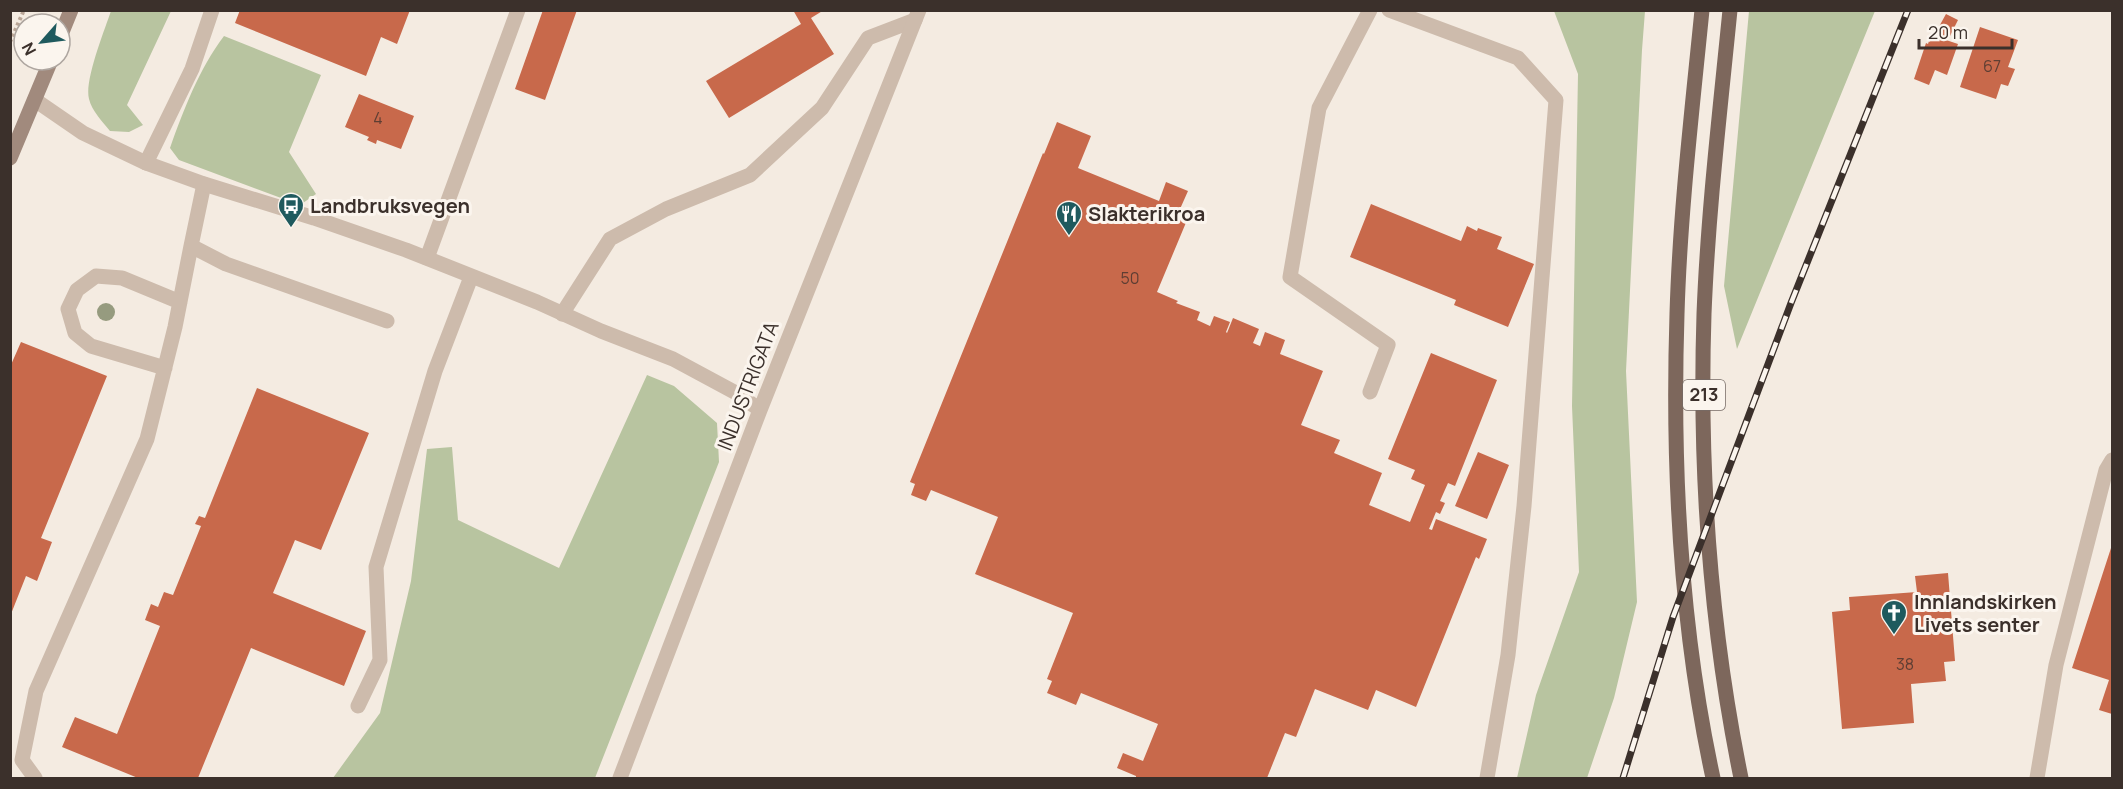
<svg xmlns="http://www.w3.org/2000/svg" width="2123" height="789" font-family="Manrope,sans-serif">
<style>
.green{fill:#b8c4a0}
.building{fill:#c8694b}
.lines{fill:none;stroke-linecap:round;stroke-linejoin:round}
.path{stroke:#b9a596;stroke-width:4;stroke-dasharray:3 3;stroke-linecap:butt}
.lane{stroke:#cdbbac;stroke-width:15}
.street{stroke:#cdbbac;stroke-width:15}
.secondary{stroke:#a18a7d;stroke-width:15}
.primary{stroke:#7d675c;stroke-width:15}
.rail-casing{stroke:#3b302b;stroke-width:7}
.rail{stroke:#fbf5ee;stroke-width:4.5;stroke-dasharray:14;stroke-linecap:butt}
.tree{fill:#969b7f}
.labels{text-anchor:middle;stroke-width:6;stroke-linejoin:round;paint-order:stroke}
.number-label{font-size:16px;fill:#5e3e33}
.shield{fill:#fbf5ee;stroke:#756b66;stroke-width:1.5}
.shield-label{font-size:18px;font-weight:bold;fill:#3b302b}
.poi-label{font-size:20px;font-weight:bold;fill:#3b302b;stroke:#fbf5ee;text-anchor:start}
.street-label{font-size:20px;fill:#3b302b;stroke:#fbf5ee}
</style>
<rect width="100%" height="100%" fill="#f4ebe1"/>
<path class="green" d="M111,11H171L127,105L143,125L129,132L110,131C102,121 92,111 89,99C84,81 105,29 111,11Z
M1554,11H1645L1642,50L1626,371L1637,602L1614,698L1587,778H1517L1536,695L1579,572L1572,406L1578,74Z
M1749,11H1875L1737,349L1724,286Z
M224,36L321,75L289,152L316,194L300,205L179,160L170,148C184,109 199,69 224,36Z
M647,375L674,386L717,423L719,462L595,778H333L380,713L411,581L427,449L452,447L458,520L559,568Z"/>
<path class="building" d="M240,10H410L397,44L381,37L366,76L235,23Z
M543,10H577L545,100L515,89Z
M793,10H824L811,18L834,54L729,118L706,81L801,24Z
M1946,14L1958,20L1949,38L1936,32Z
M1980,27L2018,40L2008,67L2015,69L2008,86L2001,84L1996,99L1960,87Z
M1931,35L1958,44L1947,75L1935,70L1929,85L1914,79L1926,43L1928,44Z
M359,94L414,116L401,149L377,140L376,144L367,140L369,137L345,127Z
M1057,122L1091,136L1078,168L1159,201L1166,182L1188,191L1180,209L1190,213L1157,292L1178,301L1176,303L1200,312L1197,320L1210,326L1214,316L1230,322L1226,332L1227,333L1233,318L1259,329L1253,343L1260,346L1265,332L1285,340L1280,354L1323,371L1301,425L1340,440L1334,453L1382,473L1369,505L1410,522L1425,485L1411,479L1415,470L1388,459L1431,353L1497,380L1455,486L1448,483L1440,501L1445,503L1440,514L1436,512L1429,529L1432,530L1436,519L1487,539L1479,559L1476,557L1416,707L1376,690L1368,710L1315,689L1296,737L1285,733L1267,778H1136V776L1117,768L1123,753L1143,761L1158,724L1081,693L1076,705L1047,693L1052,681L1047,679L1073,613L975,574L998,517L931,490L926,501L911,495L915,484L910,482L1043,153L1044,154Z
M1371,204L1461,241L1467,226L1477,231L1478,228L1502,237L1497,249L1534,264L1508,327L1454,305L1456,300L1350,257Z
M21,342L107,376L41,538L52,542L37,581L26,576L11,614L10,367Z
M257,388L369,433L321,550L295,540L273,593L366,631L344,686L251,648L198,778H138L62,747L75,717L117,734L160,626L145,620L151,604L158,607L164,592L173,595L201,526L195,524L199,516L205,518Z
M1478,452L1509,465L1487,519L1455,506Z
M2111,548H2112V714L2099,710L2109,680L2072,668Z
M1948,573L1955,661L1944,662L1946,681L1911,684L1914,723L1842,729L1832,612L1850,610L1849,597L1917,592L1915,576Z"/>
<g class="lines">
<path class="path" d="M10,42L24,10"/>
<path class="lane" d="M1389,10L1518,58L1556,100L1524,506L1508,655L1487,778
M146,163L192,69L212,10
M204,184L191,246L226,264L387,321
M427,258L518,10
M562,314L610,239L666,209L750,175L822,108L868,38L915,20
M165,368L91,346L75,333L68,309L77,290L96,276L122,278L180,302
M1370,392L1388,345L1290,277L1319,108L1370,10
M358,706L380,660L376,567L435,371L471,277
M35,778L22,760L36,691L147,439L175,327L191,246
M2037,778L2056,665L2106,470L2112,460"/>
<path class="street" d="M35,100L83,133L146,163L204,184L314,218L406,250L537,302L601,331L673,359L738,394L760,410
M620,778L760,410L919,10"/>
<path class="secondary" d="M60,37L71,10
M10,158L51,60"/>
<path class="primary" d="M1702,10C1692,111 1680,212 1677,314C1672,469 1680,626 1713,778
M1730,10C1720,111 1708,212 1704,314C1699,469 1710,626 1741,778"/>
<defs>
<path id="rail" d="M1623,778L1673,617L1791,303L1908,10"/>
</defs>
<use href="#rail" class="rail-casing"/>
<use href="#rail" class="rail"/>
</g>
<circle class="tree" cx="106" cy="312" r="9"/>
<defs>
<symbol id="bus-pin" viewBox="-11 -11 22 30"><path d="M0 17L-7.5 6A9.5 9.5 0 1 1 7.5 6Z" fill="#1f5a5e" stroke="#fbf5ee"/><path d="M-5-6H5V4H4V6H2V4H-2V6H-4V4H-5ZM-3.5-4V0h7V-4ZM-3.5 1.2v1.5H-2V1.2ZM2 1.2v1.5H3.5V1.2Z" fill="#fff"/></symbol>
<symbol id="restaurant-pin" viewBox="-11 -11 22 30"><path d="M0 17L-7.5 6A9.5 9.5 0 1 1 7.5 6Z" fill="#1f5a5e" stroke="#fbf5ee"/><path d="M-5-6h1v4h1v-4h1v4h1v-4h1v5L-1.5 .5V6h-2V.5L-5-1ZM5-6V6H3V1.5H1.5Q1.5-4 5-6Z" fill="#fff"/></symbol>
<symbol id="church-pin" viewBox="-11 -11 22 30"><path d="M0 17L-7.5 6A9.5 9.5 0 1 1 7.5 6Z" fill="#1f5a5e" stroke="#fbf5ee"/><path d="M-1.2-6h2.4v3.5h3.3v2.4h-3.3V6h-2.4V-.1h-3.3v-2.4h3.3Z" fill="#fff"/></symbol>
</defs>
<g fill-rule="evenodd">
<use href="#bus-pin" x="276" y="191" width="30" height="40"/>
<use href="#restaurant-pin" x="1054" y="199" width="30" height="40"/>
<use href="#church-pin" x="1879" y="598" width="30" height="40"/>
</g>
<g class="labels">
<g class="number-label">
<text x="1992" y="72">67</text>
<text x="378" y="124">4</text>
<text x="1130" y="284">50</text>
<text x="1905" y="670">38</text>
</g>
<rect class="shield" x="1683" y="380" width="42" height="30" rx="4.5"/>
<g class="shield-label">
<text x="1704" y="401">213</text>
</g>
<g class="poi-label">
<text x="310" y="213">Landbruksvegen</text>
<text x="1088" y="221">Slakterikroa</text>
<text x="1914" y="609">Innlandskirken<tspan x="1914" dy="23">Livets senter</tspan></text>
</g>
<g class="street-label">
<text transform="translate(748 386) rotate(-69)" y="7">INDUSTRIGATA</text>
</g>
</g>
<rect width="2123" height="789" fill="none" stroke="#3b302b" stroke-width="24"/>
<g transform="translate(42 42) rotate(242)"><circle r="28" fill="#fbf5ee" stroke="#aea6a0" stroke-width="1.5"/>
<path d="M0-4.5L10 22L0 15L-10 22Z" fill="#1f5a5e"/>
<text y="-9" font-size="16" font-weight="bold" text-anchor="middle" fill="#3b302b">N</text>
</g>
<path d="M1919 39v9h93v-9" fill="none" stroke="#3b302b" stroke-width="3"/>
<text x="1928" y="39" font-size="18" fill="#3b302b" stroke="#fbf5ee" stroke-width="4.5" paint-order="stroke">20 m</text>
</svg>
